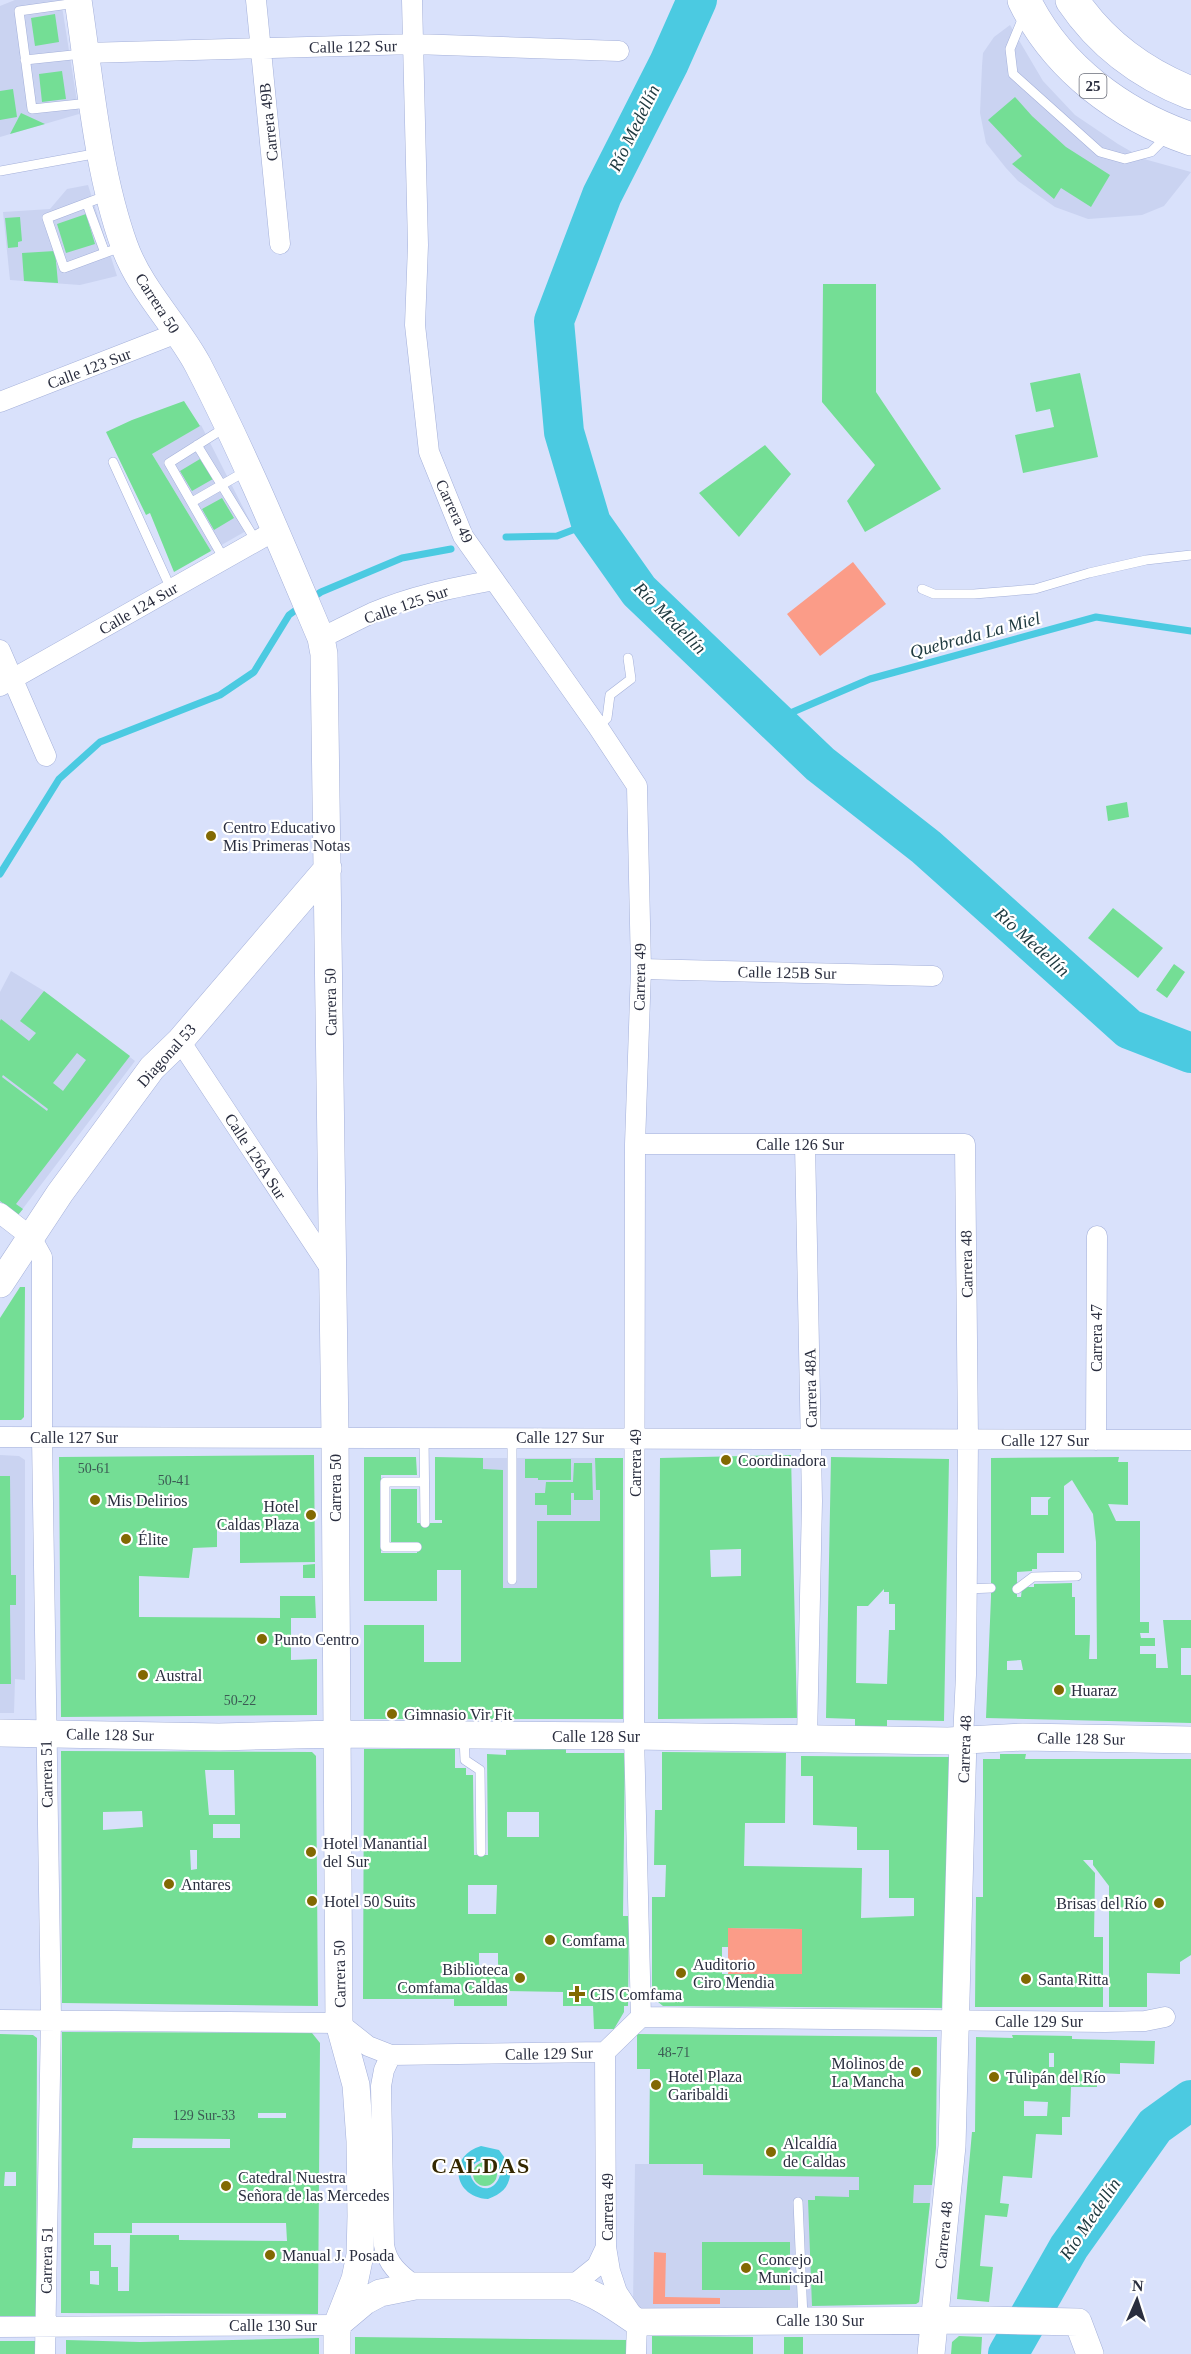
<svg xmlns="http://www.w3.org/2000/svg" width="1191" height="2354" font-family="'Times New Roman',serif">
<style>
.built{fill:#cad3f1}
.green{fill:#fb9c88}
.water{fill:#4bcae1;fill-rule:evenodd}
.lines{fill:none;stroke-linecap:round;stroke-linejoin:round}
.stream{stroke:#4bcae1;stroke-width:7}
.river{stroke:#4bcae1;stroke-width:40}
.building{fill:#74de95;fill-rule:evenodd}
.lane-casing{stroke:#a4b0d9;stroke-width:10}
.street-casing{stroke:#a4b0d9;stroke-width:21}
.secondary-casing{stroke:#a4b0d9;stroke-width:28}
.highway-casing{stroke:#a4b0d9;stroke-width:34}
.lane{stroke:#fff;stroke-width:9}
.street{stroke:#fff;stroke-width:20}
.secondary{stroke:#fff;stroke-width:27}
.highway{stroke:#fff;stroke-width:33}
.poi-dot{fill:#826902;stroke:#fff;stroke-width:2}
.labels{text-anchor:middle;stroke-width:4.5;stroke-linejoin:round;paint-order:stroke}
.number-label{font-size:14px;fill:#3c5a54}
.shield{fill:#fff;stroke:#6a6d79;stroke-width:1.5}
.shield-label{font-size:15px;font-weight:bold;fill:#2a2e3f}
.street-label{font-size:16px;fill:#2a2e3f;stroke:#fff}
.poi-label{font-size:16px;fill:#2a2e3f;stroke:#fff;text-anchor:start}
.water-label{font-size:18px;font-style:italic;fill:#203b41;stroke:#fff}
.district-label{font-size:22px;font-weight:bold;letter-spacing:1.5px;fill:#342800;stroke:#fff}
</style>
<rect width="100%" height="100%" fill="#d9e1fb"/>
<path class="built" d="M15,0H61L79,114L0,137V6Z
M1010,25L1043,81L1075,115L1118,144L1144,159L1191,172L1164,206L1142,215L1088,219L1055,207L1018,181L1006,168L986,143L980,113L982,66L983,53L994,37Z
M88,185L117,276L80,285L10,280L3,212L50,209L67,189Z
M201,425L253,527L211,551L152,454Z
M11,971L44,991L135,1061L18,1215L0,1201V992Z
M0,1455L19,1456L25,1460V1680L15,1679L14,1713H0Z
M461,1458H595L596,1490H600V1521L565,1620L504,1610H461Z
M678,2132L936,2148L919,2302L916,2304L812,2306V2310L639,2309L633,2304L635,2164H678Z"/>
<path class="green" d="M853,562L886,604L820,656L787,614Z
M728,1928L802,1929V1974H728Z
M654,2252L666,2253L665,2297L720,2298V2304H653Z"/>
<path class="water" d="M481,2146L499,2150L510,2165C512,2183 505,2193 488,2199C453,2197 447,2156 481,2146ZM486,2159C495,2162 504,2170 498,2180C484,2205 451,2166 486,2159Z"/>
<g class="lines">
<path class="stream" d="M506,537L557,536L591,523
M312,598L321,592L402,558L451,549
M774,720L870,679L1096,617L1191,631
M0,874L59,779L100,742L220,695L254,672L289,615L300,607"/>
<path class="river" d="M697,0L669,63L602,195L554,321L564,432L591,523L639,591L820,764L926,847L1129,1029L1191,1053
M1008,2354L1069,2247L1155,2126L1191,2100"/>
</g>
<path class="building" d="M55,14L59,42L35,46L31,18Z
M62,71L66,99L42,102L39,74Z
M13,89L17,117L0,120V91Z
M1015,97L1032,116L1066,147L1110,175L1091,207L1061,188L1054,199L1012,164L1022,156L988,120Z
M21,113L45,124L10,134Z
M86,214L95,244L66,253L57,224Z
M20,217L22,241L18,242V247L8,248L5,218Z
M55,251L58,283L24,281L22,253Z
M823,284H876V392L941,489L865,532L847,501L875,465L822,402Z
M1080,373L1098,457L1023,473L1015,435L1054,427L1050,409L1036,412L1030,383Z
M184,401L200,426L152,454L211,551L174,572L150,513L146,515L106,432L132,420Z
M765,445L791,474L739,537L699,493Z
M200,459L213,479L192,491L180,471Z
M222,498L234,518L214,530L202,509Z
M1127,802L1129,817L1108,821L1106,806Z
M1113,908L1163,948L1138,978L1088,938Z
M1174,964L1185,972L1167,998L1156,990Z
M44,991L130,1056L16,1204L23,1209L18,1215L0,1201V1021L1,1019L29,1041L36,1033L20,1021ZM77,1053L86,1060L63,1091L53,1083ZM3,1075L48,1109L47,1111L2,1077Z
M20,1287H25L24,1417L21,1420H0V1318Z
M314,1455L315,1562L240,1563V1530H217V1547L193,1548L189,1578L139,1576V1617L280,1618V1596H315L316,1618H291V1660L317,1659V1715L61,1717L59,1457Z
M791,1455L797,1718L658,1719L660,1458ZM741,1549V1576L711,1577L710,1550Z
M364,1457H416L417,1475H381V1553H417V1542H391V1489H417V1523H442V1520H435V1457L483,1458V1469L503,1470V1588H537V1521H600V1490H596L595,1458H623V1719H364V1625H424V1662H461V1570H437V1601H364Z
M831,1457L949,1459L944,1721L887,1720V1726H855V1719L826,1718ZM884,1589V1592H889V1604H895V1630H889L887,1684L856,1683L857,1606H868Z
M1119,1457L1118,1462H1128V1505L1108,1504L1116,1521H1140V1622H1149V1633H1140L1141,1638H1155V1646H1140V1654H1156V1668H1168L1163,1620H1191V1648H1181V1675H1191V1723L986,1718L991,1597V1458ZM1072,1480L1093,1514L1096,1542L1097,1659H1089L1090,1635H1075V1597H1072V1583L1034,1584V1587H1022L1021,1597H1017V1572L1032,1571V1569H1037V1553H1064V1486ZM1031,1497H1051L1048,1500V1515H1031ZM1021,1660L1023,1670H1007V1661Z
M525,1459H571V1480H538V1478H525Z
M574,1463H592L593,1500H574V1493H571V1515H547V1505H535V1493H545L546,1482H573Z
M0,1476H10L11,1575H16V1605H10L11,1684H0Z
M315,1564V1578H303V1565Z
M364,1749H455V1768H466V1775H473L474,1855H488L487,1754L506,1755V1750L566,1749V1753H625L623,1916H629L628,2006H624V2012L614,2029H594L593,2006H563V1992L507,1991V2006H454V1999H363ZM507,1812H539V1837H507ZM468,1885H497L496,1914H468ZM479,1953H498V1972H479Z
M61,1751L312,1752L316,1756L318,2006L62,2003ZM205,1770H234L235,1815H209ZM142,1811L143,1827L103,1830V1812ZM213,1824H240V1838H213ZM190,1850H197V1869L191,1870Z
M662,1752L786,1753L785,1823H745L744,1866L862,1868L861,1918L914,1916V1898H889V1850H857V1827L813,1825V1776H801V1756L949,1757L948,2008L663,2006L652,1997V1897H665L666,1865H654L655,1810H662ZM728,1928L802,1929V1974H722V1947H728Z
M1000,1754H1026L1025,1759H1191V1955L1180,1962V1974L1147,1973V2007H1109V1886L1093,1865V1860H1083L1095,1873L1094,1937H1103V2007H975L976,1897H983V1759H1000Z
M62,2032L312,2033L320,2043L318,2314L61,2313ZM258,2113H286V2118H258ZM133,2138L230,2139V2148H132ZM132,2223H286L287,2241L179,2240V2235H130L129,2291H118V2267H111V2245H94V2233H132ZM90,2271H99V2285L90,2284Z
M0,2034L33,2035L37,2038L36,2316H0ZM5,2172H16V2186H4Z
M637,2034L937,2037L936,2148L932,2185H914L913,2203H930L919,2302L916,2304L812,2306L808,2200H815V2196L849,2197V2190H859V2177L703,2175V2164H649L650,2069H637Z
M1012,2035L1072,2036V2039L1155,2041L1154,2064L1120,2063V2074L1097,2073V2087H1071L1070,2117H1062V2135L1036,2134L1032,2178L1003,2176L1000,2203L1009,2204L1007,2217L985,2215L980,2266L993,2267L989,2302L957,2299L972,2132H975L976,2037L1013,2038ZM1049,2053H1054V2067H1049ZM1024,2101L1048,2102L1047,2116H1024Z
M473 2174a12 12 0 1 1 24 0a12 12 0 1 1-24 0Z
M702,2242H790V2290H702Z
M652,2336L753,2337V2354H652Z
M959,2336L982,2337L981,2354H951L952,2342Z
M355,2337L628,2340V2354H355Z
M784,2337H803V2354H784Z
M319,2338V2354H66V2340L140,2342Z
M0,2341H37V2354H0Z"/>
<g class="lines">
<defs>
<path id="lane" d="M76,3L19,11L32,109L89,103
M1024,15L1010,49L1013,74L1100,152L1125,159L1151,152L1166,137
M25,60L82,54
M0,171L99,153
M108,195L47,218L64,268L121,247
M87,204L105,253
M197,445L256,541
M113,462L171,589
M192,502L246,471
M224,559L169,463L226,427
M922,589L934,594H974L1035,589L1089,573L1146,560L1191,555
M598,727L607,718L610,695L631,679L628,658
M424,1438L425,1523
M417,1547H385V1482H424
M512,1580V1437
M967,1589L991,1588
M1017,1589L1033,1577L1077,1576
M464,1736L465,1760L480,1770L481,1852
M798,2202L803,2318"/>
<path id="street" d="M256,0L280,244
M412,0L418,245L415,325L429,452L463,536L598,727L637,786L641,969L635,1144L634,1736L641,2017
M86,53L414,44L619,51
M0,402L177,333
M321,638C338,630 355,621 372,613C411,596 452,588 494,580
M0,650L46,756
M0,686L276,530
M641,969L933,976
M180,1041L332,1271
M635,1144H965L968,1439L966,1675L963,1739
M805,1144L812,1501L807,1740
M0,1213L31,1237L42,1257V1437L51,2019L45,2354
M0,1437L1191,1440
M1096,1440L1097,1236
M0,2020L339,2023L368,2046L391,2055L605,2052L641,2017L1105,2022L1145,2021L1165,2017
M605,2052L606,2247L610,2271L617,2292L637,2322L636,2354
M391,2055L384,2070L381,2086L384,2245C387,2264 399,2274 415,2286
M572,2286L597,2266L606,2247
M0,2327L337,2325"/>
<path id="secondary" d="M78,0C90,80 97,169 124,245C140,290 176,324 198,365C244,454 282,546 321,638L324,654L335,1437L339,2023L356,2085L360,2141L361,2216L360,2255L355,2279L337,2325V2354
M0,1284L60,1193L152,1068L180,1041L328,868
M0,1733L219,1737L336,1734L634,1736L948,1741L1023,1737L1191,1740
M340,2322L365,2301L380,2293L415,2286H572C597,2294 615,2307 637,2322L987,2320L1078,2322L1090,2354
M931,2354L952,2146L963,1739"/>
<path id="highway" d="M1024,0C1057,68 1121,115 1191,139
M1072,0C1101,43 1143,74 1191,93"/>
</defs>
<use href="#lane" class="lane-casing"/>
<use href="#street" class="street-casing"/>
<use href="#secondary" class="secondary-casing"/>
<use href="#highway" class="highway-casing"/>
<use href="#lane" class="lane"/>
<use href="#street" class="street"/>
<use href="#secondary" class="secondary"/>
<use href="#highway" class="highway"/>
</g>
<g class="poi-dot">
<circle cx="211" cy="836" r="6"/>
<circle cx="726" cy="1460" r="6"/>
<circle cx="95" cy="1500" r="6"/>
<circle cx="311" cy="1515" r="6"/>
<circle cx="126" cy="1539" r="6"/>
<circle cx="262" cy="1639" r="6"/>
<circle cx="143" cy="1675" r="6"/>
<circle cx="1059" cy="1690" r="6"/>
<circle cx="392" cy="1714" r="6"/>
<circle cx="311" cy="1852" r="6"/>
<circle cx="169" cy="1884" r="6"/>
<circle cx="312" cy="1901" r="6"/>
<circle cx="1159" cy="1903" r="6"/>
<circle cx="550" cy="1940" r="6"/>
<circle cx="681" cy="1973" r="6"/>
<circle cx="520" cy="1978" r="6"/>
<circle cx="1026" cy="1979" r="6"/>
<path d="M574 1985h6v6h6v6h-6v6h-6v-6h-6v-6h6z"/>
<circle cx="916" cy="2072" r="6"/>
<circle cx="994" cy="2077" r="6"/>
<circle cx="656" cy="2085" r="6"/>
<circle cx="771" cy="2152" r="6"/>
<circle cx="226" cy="2186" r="6"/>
<circle cx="270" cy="2255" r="6"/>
<circle cx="746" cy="2268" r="6"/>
</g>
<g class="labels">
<g class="number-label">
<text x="94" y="1473">50-61</text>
<text x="174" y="1485">50-41</text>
<text x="240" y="1705">50-22</text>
<text x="674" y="2057">48-71</text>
<text x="204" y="2120">129 Sur-33</text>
</g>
<rect class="shield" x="1079.5" y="74" width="27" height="24" rx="4.5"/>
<g class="shield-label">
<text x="1093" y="91">25</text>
</g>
<g class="street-label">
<text transform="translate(353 46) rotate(-1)" y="6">Calle 122 Sur</text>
<text transform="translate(268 122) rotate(-96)" y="6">Carrera 49B</text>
<text transform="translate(158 303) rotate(57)" y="6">Carrera 50</text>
<text transform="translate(89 368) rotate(-21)" y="6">Calle 123 Sur</text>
<text transform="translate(455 511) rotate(65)" y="6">Carrera 49</text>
<text transform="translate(406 604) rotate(-19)" y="6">Calle 125 Sur</text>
<text transform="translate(138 608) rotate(-30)" y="6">Calle 124 Sur</text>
<text transform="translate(787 972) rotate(1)" y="6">Calle 125B Sur</text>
<text transform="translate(639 977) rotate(-89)" y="6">Carrera 49</text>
<text transform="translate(330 1002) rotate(-91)" y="6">Carrera 50</text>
<text transform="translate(166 1055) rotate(-48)" y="6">Diagonal 53</text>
<text x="800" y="1150">Calle 126 Sur</text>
<text transform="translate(256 1156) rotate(57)" y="6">Calle 126A Sur</text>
<text transform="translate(966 1264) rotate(-91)" y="6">Carrera 48</text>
<text transform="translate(1096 1338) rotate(-90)" y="6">Carrera 47</text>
<text transform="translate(810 1388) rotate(-91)" y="6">Carrera 48A</text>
<text x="74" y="1443">Calle 127 Sur</text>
<text x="560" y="1443">Calle 127 Sur</text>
<text x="1045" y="1446">Calle 127 Sur</text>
<text transform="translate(635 1463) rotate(-90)" y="6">Carrera 49</text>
<text transform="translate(335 1488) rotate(-90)" y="6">Carrera 50</text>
<text transform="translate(110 1734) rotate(1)" y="6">Calle 128 Sur</text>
<text x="596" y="1742">Calle 128 Sur</text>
<text transform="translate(1081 1738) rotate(1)" y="6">Calle 128 Sur</text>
<text transform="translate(964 1749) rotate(-88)" y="6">Carrera 48</text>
<text transform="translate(46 1774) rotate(-91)" y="6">Carrera 51</text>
<text transform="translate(339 1974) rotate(-91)" y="6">Carrera 50</text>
<text x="1039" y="2027">Calle 129 Sur</text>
<text transform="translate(549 2053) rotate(-1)" y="6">Calle 129 Sur</text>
<text transform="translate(607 2207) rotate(-90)" y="6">Carrera 49</text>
<text transform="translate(943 2235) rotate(-84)" y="6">Carrera 48</text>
<text transform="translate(46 2260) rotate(-89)" y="6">Carrera 51</text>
<text x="820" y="2326">Calle 130 Sur</text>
<text x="273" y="2331">Calle 130 Sur</text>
</g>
<g class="poi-label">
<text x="223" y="833">Centro Educativo<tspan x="223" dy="18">Mis Primeras Notas</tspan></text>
<text x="738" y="1466">Coordinadora</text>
<text x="107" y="1506">Mis Delirios</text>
<text x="299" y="1512" text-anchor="end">Hotel<tspan x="299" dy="18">Caldas Plaza</tspan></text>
<text x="138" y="1545">Élite</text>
<text x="274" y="1645">Punto Centro</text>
<text x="155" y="1681">Austral</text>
<text x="1071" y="1696">Huaraz</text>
<text x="404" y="1720">Gimnasio Vir Fit</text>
<text x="323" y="1849">Hotel Manantial<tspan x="323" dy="18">del Sur</tspan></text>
<text x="181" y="1890">Antares</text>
<text x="324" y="1907">Hotel 50 Suits</text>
<text x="1147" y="1909" text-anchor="end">Brisas del Río</text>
<text x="562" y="1946">Comfama</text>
<text x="693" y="1970">Auditorio<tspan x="693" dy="18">Ciro Mendia</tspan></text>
<text x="508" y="1975" text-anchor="end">Biblioteca<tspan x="508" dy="18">Comfama Caldas</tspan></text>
<text x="1038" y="1985">Santa Ritta</text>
<text x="590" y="2000">CIS Comfama</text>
<text x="904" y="2069" text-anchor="end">Molinos de<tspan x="904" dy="18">La Mancha</tspan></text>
<text x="668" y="2082">Hotel Plaza<tspan x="668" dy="18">Garibaldi</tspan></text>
<text x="1006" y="2083">Tulipán del Río</text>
<text x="783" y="2149">Alcaldía<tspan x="783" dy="18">de Caldas</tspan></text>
<text x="238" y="2183">Catedral Nuestra<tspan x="238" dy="18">Señora de las Mercedes</tspan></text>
<text x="282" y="2261">Manual J. Posada</text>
<text x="758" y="2265">Concejo<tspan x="758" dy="18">Municipal</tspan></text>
</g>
<g class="water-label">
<text transform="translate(634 128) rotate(-64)" y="6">Río Medellín</text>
<text transform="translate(670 618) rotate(45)" y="6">Río Medellín</text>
<text transform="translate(975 635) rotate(-15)" y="6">Quebrada La Miel</text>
<text transform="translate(1032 942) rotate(42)" y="6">Río Medellín</text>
<text transform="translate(1090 2219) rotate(-56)" y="6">Río Medellín</text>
</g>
<g class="district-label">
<text x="481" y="2173">CALDAS</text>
</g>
</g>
<g transform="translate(1137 2300) rotate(3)" stroke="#ffffff" stroke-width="4.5" paint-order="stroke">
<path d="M0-4.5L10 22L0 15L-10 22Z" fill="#2a2e3f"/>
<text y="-9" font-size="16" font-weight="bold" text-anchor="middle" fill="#2a2e3f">N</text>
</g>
</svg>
